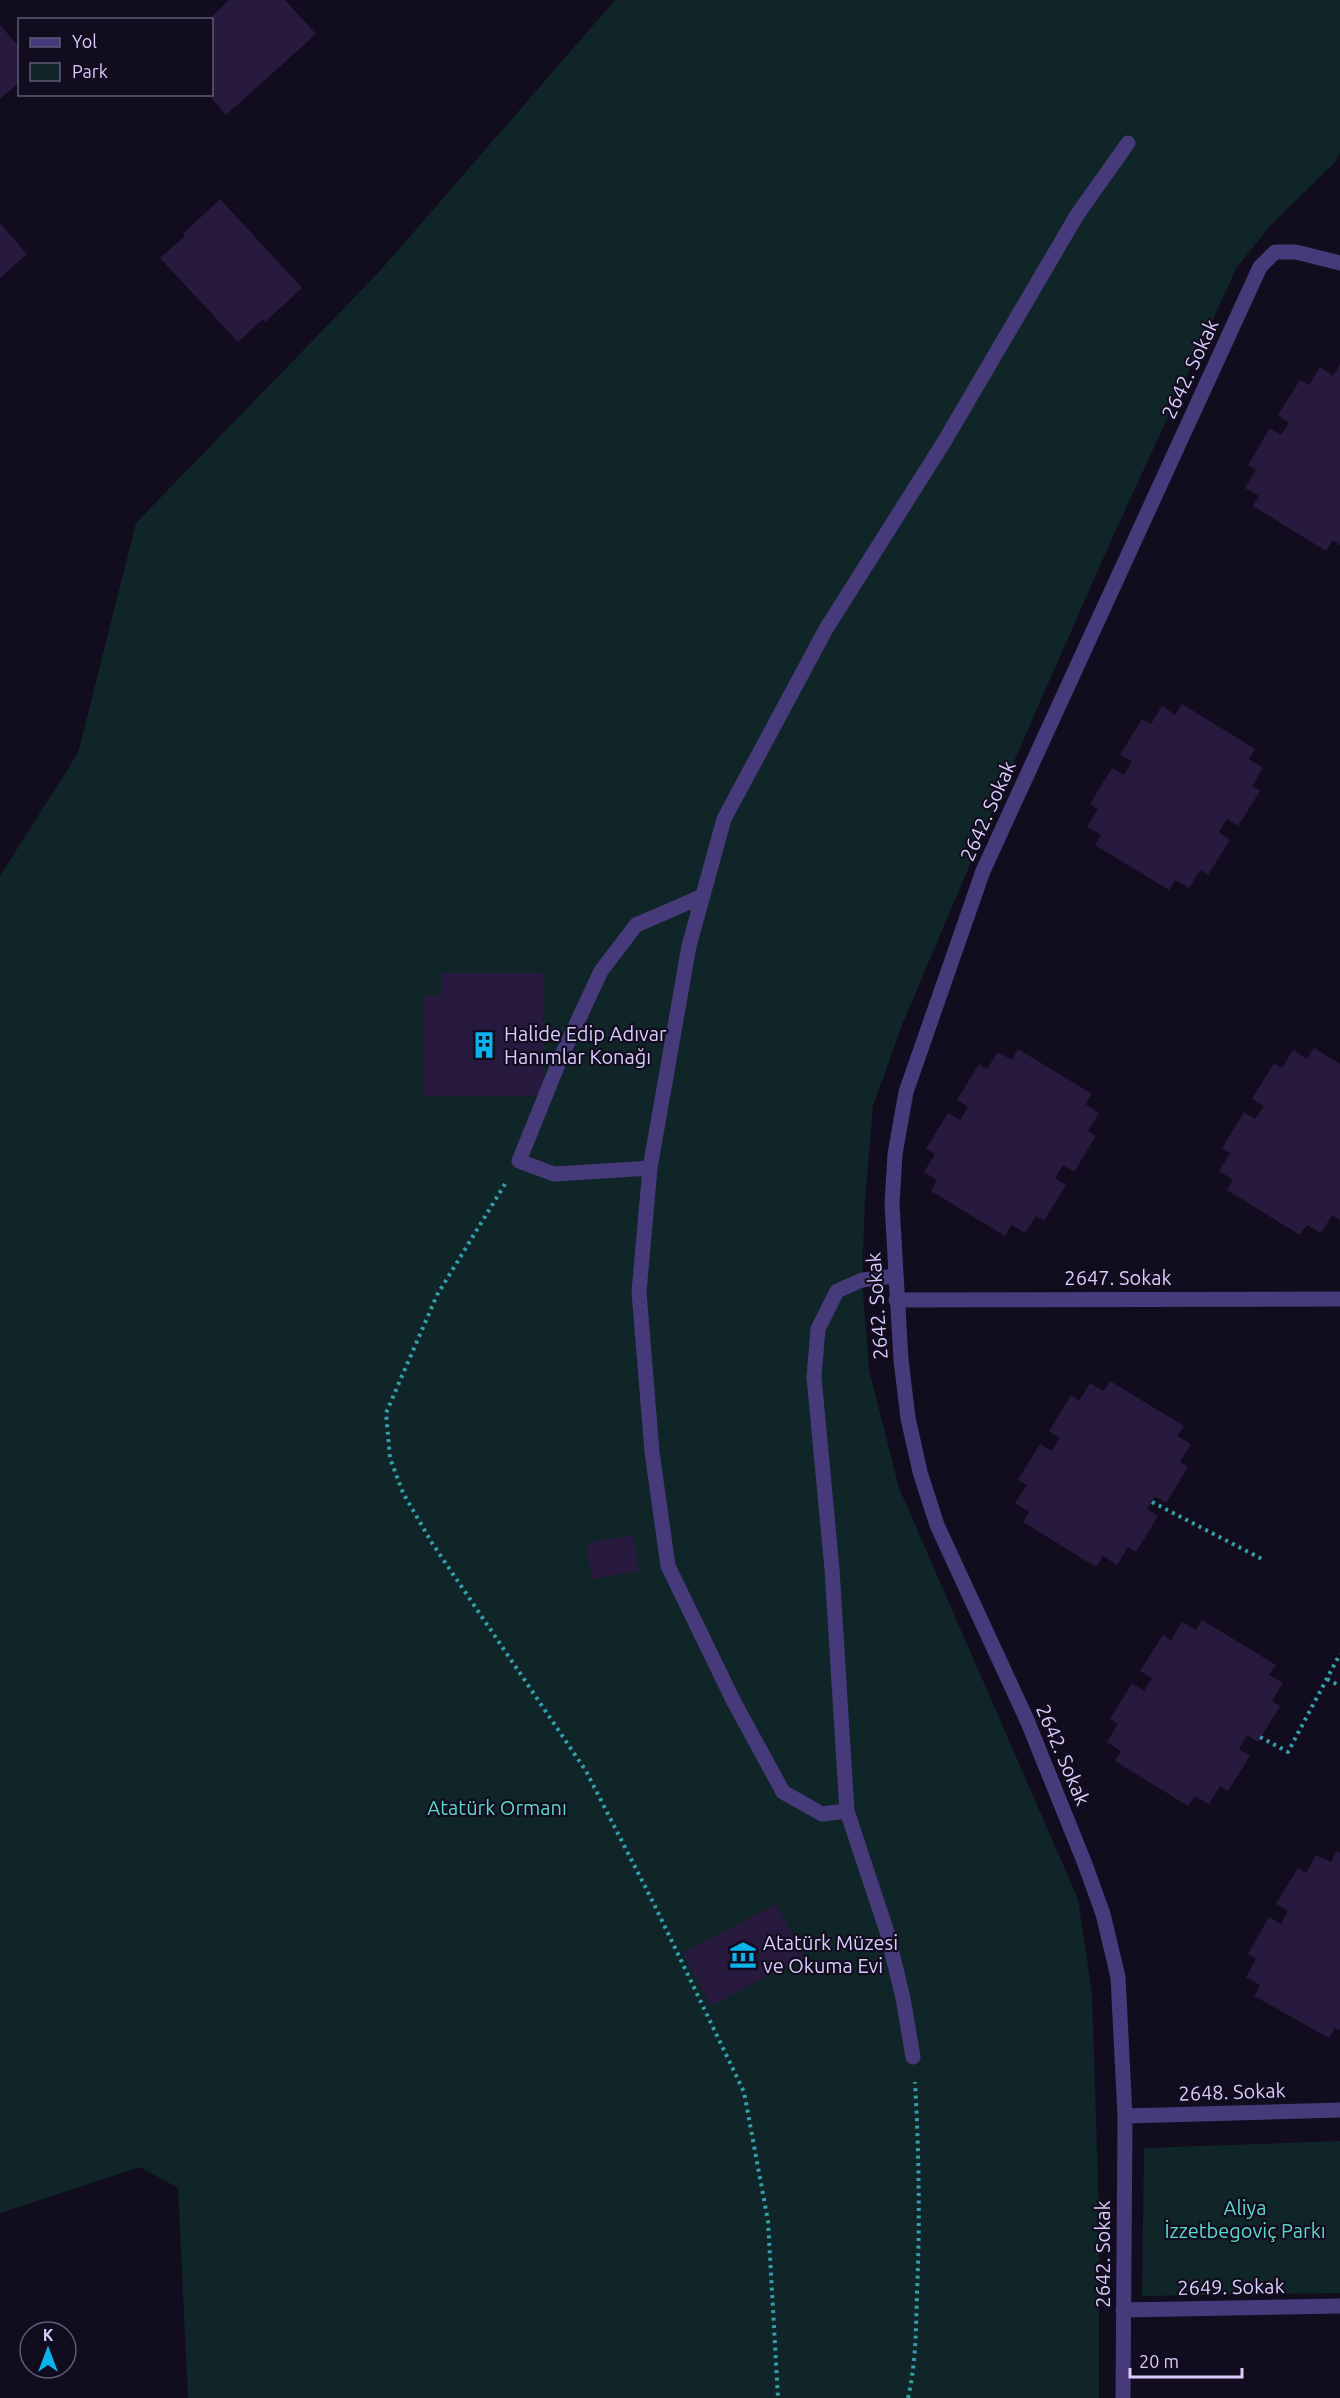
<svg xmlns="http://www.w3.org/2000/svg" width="1340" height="2398" font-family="Ubuntu,sans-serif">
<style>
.green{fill:#102528}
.building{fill:#271a3e}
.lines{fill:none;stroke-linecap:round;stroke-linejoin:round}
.path{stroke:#33a0ab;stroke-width:4;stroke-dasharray:3 4.5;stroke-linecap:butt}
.minor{stroke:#463a7b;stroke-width:15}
.labels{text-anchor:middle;stroke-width:4.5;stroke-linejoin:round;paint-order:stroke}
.street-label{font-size:20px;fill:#d9ccfd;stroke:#120d1e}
.poi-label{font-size:20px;fill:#d9ccfd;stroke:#120d1e;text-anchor:start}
.park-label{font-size:20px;fill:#5dd9cc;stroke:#120d1e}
</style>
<rect width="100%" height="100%" fill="#120d1e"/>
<path class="green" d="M615,0H1340V153L1336,161L1270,226L1237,267L1109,545L1007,777L902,1025L873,1106L865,1202L862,1280L869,1370L899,1488L1078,1899L1092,1994L1099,2212V2398H188L178,2188L140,2167L0,2213V876L78,753L136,523L380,271Z
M1340,2141V2293L1142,2296L1144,2148Z"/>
<path class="building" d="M229,0H285L316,34L226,115L208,94H212V20H208Z
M0,25L20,48V82L0,99Z
M220,199L302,288L265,322L263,319L238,342L160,258L185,236L183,234Z
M0,223L27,254L0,278Z
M1340,364V545L1333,540L1326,551L1253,506L1259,496L1245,488L1256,470L1248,465L1270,428L1281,435L1289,423L1278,415L1300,380L1309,385L1320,367L1333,376Z
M1182,704L1255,749L1249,759L1263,768L1252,786L1260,791L1238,826L1227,819L1219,832L1230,840L1208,875L1200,870L1189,888L1175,880L1169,890L1095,845L1101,835L1087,827L1098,809L1090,804L1112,768L1124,775L1132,761L1120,755L1142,719L1151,724L1162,706L1175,715Z
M441,973H543V1096H424V995H441Z
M1314,1048L1340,1064V1220L1332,1215L1321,1233L1307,1225L1300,1235L1227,1190L1233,1180L1219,1171L1230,1153L1222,1148L1244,1112L1255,1119L1264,1106L1252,1099L1274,1063L1282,1068L1293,1050L1307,1059Z
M1018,1049L1092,1094L1085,1104L1099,1113L1088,1131L1096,1136L1074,1172L1063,1165L1055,1178L1066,1185L1044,1221L1036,1216L1025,1233L1011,1225L1005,1236L931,1191L937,1180L924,1172L935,1154L926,1149L948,1113L960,1120L968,1107L957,1100L979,1064L987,1069L998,1052L1012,1060Z
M1110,1381L1184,1426L1177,1436L1191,1444L1180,1462L1188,1467L1166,1503L1155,1496L1147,1509L1158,1516L1136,1552L1128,1547L1117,1565L1103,1556L1096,1567L1023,1522L1029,1512L1015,1503L1027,1485L1018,1480L1040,1444L1052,1451L1060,1438L1049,1431L1071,1395L1079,1401L1090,1383L1104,1391Z
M633,1535L639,1571L592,1579L586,1543Z
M1202,1620L1276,1665L1269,1675L1283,1683L1272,1701L1280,1706L1258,1742L1247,1735L1239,1749L1250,1756L1228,1791L1220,1786L1209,1804L1195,1796L1188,1806L1115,1761L1121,1751L1107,1742L1118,1724L1110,1719L1132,1683L1144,1691L1152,1678L1140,1671L1163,1635L1171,1640L1182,1622L1196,1630Z
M1336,1851L1340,1853V2030L1335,2028L1329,2038L1254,1996L1260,1985L1246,1977L1256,1959L1248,1954L1269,1917L1281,1924L1288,1911L1276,1904L1298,1868L1306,1873L1316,1855L1331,1862Z
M776,1904L804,1957L711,2006L683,1953Z"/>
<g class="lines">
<path class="path" d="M505,1184L437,1295L386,1413L390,1458L403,1493L432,1543L586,1771L654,1904L744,2092L768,2221L778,2398
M1152,1502L1262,1559
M1327,1679L1340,1686
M1260,1737L1288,1752L1340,1654
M908,2398C916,2363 916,2329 917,2293C920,2223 919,2152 915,2082"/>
<path class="minor" d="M650,1168L554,1174L519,1161L561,1057L601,971L636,925L703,896
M895,1276L862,1280L837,1291L818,1329L814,1377L832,1569L847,1811L887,1932L903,1998L913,2057
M896,1300L1340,1299
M847,1811L822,1814L783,1792L734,1702L668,1566L652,1452L639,1292L650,1168L689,946L724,819L826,629L944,442L1077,215L1128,143
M1125,2116L1340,2110
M1123,2310L1340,2306
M1123,2398L1125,2116L1118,1977L1103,1914L1085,1864L1027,1720L937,1525L920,1472L908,1418L901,1360L892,1204L895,1154L906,1092L983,871L1260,267L1275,252H1296L1340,263"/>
</g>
<defs>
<symbol id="building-bare" viewBox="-9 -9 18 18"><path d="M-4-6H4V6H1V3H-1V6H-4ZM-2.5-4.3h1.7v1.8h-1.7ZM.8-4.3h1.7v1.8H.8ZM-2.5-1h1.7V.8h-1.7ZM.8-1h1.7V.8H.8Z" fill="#0bb3eb" stroke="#120d1e" stroke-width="2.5" paint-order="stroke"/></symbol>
<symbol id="museum-bare" viewBox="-9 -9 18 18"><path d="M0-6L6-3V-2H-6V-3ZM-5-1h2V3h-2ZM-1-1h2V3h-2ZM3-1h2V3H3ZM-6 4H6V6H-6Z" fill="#0bb3eb" stroke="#120d1e" stroke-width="2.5" paint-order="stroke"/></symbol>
</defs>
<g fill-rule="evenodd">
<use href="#building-bare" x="465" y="1026" width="38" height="38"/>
<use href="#museum-bare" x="724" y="1936" width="38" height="38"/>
</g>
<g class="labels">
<g class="street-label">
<text transform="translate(1190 369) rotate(-65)" y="7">2642. Sokak</text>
<text transform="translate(988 811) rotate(-66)" y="7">2642. Sokak</text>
<text x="1118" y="1285">2647. Sokak</text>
<text transform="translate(877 1306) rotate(-94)" y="7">2642. Sokak</text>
<text transform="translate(1063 1755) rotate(67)" y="7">2642. Sokak</text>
<text transform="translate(1232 2092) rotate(-2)" y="7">2648. Sokak</text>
<text transform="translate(1103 2254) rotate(-90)" y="7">2642. Sokak</text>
<text transform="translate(1231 2287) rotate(-1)" y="7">2649. Sokak</text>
</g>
<g class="poi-label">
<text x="504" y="1041">Halide Edip Adıvar<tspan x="504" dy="23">Hanımlar Konağı</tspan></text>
<text x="763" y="1950">Atatürk Müzesi<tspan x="763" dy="23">ve Okuma Evi</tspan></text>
</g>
<g class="park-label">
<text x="497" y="1815">Atatürk Ormanı</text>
<text x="1245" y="2215">Aliya<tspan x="1245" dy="23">İzzetbegoviç Parkı</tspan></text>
</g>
</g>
<rect x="18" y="18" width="195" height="78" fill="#120d1e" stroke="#625977" stroke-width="1.5"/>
<rect x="30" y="38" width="30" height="9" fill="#463a7b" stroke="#625977" stroke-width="1.5"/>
<text x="72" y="48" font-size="18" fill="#d9ccfd">Yol</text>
<rect x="30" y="63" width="30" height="18" fill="#102528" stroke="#625977" stroke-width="1.5"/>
<text x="72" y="78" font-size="18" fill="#d9ccfd">Park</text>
<g transform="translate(48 2350)"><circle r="28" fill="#120d1e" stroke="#625977" stroke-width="1.5"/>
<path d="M0-4.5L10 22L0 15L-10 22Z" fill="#0bb3eb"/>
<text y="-9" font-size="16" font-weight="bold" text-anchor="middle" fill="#d9ccfd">K</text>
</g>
<path d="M1130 2368v9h112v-9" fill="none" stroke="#d9ccfd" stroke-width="3"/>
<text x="1139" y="2368" font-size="18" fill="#d9ccfd" stroke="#120d1e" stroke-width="4.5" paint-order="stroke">20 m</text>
</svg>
